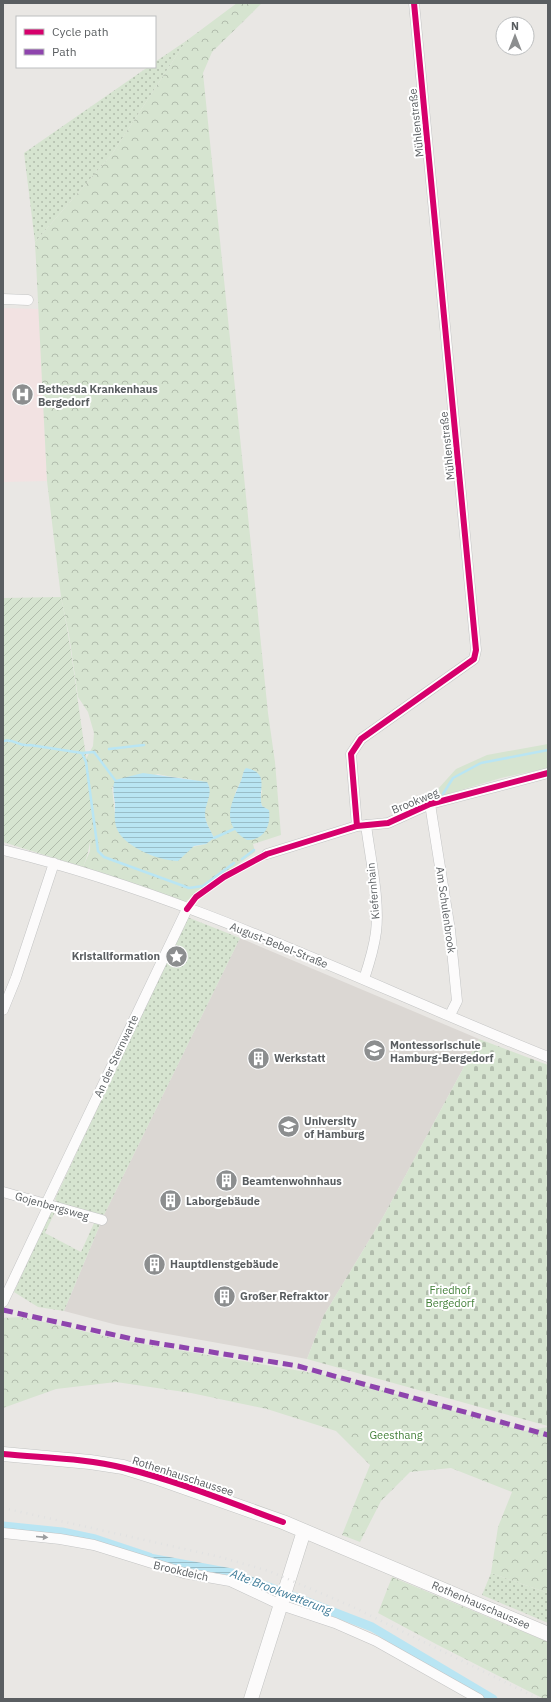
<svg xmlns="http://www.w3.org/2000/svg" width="551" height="1702" font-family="'IBM Plex Sans',sans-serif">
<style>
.education{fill:#dbd7d3}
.medical{fill:#f2e2e2}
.grass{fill:url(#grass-dots)}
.forest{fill:url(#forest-crowns);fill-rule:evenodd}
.cemetery{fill:url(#cemetery-stones)}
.park{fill:#d6e4d0}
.garden{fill:url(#garden-furrows)}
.water{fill:url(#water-rules)}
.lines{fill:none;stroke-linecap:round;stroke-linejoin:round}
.stream{stroke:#b9e5f3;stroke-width:2.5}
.canal{stroke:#b9e5f3;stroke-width:9}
.street-casing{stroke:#c3c4c4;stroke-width:11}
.secondary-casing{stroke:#c3c4c3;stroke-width:15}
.street{stroke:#fcfbfb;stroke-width:10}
.secondary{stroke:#fcfbfb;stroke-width:14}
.rail{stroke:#e0e1e1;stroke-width:2.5;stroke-dasharray:1 5;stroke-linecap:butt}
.quiet{stroke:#8e44ad;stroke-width:5;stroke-dasharray:10 5;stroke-linecap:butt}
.cycleway-casing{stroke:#fff;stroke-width:8}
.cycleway{stroke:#d6006c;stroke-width:6}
.oneway{fill:#9b9d9f}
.labels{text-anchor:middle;stroke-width:4;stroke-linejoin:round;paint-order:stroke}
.street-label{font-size:11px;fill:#5a5e61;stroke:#fff}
.poi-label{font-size:11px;font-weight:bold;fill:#5a5e61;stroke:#fff;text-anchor:start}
.park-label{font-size:11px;fill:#44803a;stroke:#fff}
.water-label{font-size:12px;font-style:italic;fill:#3e7b98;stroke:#fff}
</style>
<defs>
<pattern id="grass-dots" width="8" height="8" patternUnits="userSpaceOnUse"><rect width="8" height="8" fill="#d6e4d0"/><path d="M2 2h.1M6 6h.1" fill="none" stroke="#b1bcac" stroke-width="1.8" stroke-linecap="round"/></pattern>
<pattern id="forest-crowns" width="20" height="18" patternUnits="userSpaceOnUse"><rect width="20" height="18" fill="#d6e4d0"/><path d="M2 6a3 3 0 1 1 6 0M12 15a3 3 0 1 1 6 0" fill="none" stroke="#b1bcac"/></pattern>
<pattern id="cemetery-stones" width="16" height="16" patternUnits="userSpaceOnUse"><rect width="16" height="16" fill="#d6e4d0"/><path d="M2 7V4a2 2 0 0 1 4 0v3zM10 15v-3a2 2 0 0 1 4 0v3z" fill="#b1bcac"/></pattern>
<pattern id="garden-furrows" width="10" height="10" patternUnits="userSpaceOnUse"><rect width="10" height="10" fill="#d6e4d0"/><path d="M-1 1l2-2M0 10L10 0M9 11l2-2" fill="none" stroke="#b1bcac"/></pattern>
<pattern id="water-rules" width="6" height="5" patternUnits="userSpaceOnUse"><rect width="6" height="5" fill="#b9e5f3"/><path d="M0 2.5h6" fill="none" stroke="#99bdc8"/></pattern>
</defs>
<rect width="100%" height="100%" fill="#e9e7e4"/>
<path class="education" d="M240,938L479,1039L382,1219L324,1315L307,1359L117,1325L64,1311L104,1215Z"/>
<path class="medical" d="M3,308L39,309L47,481L3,482Z"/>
<path class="grass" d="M186,41L112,154L35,242L24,153L148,67H155V62Z
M187,917L240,938L104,1215L58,1204L55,1199Z
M55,1212L45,1233L81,1252L95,1221L101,1222L64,1311L38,1307L14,1292L50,1213Z
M491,1573L548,1593V1623L482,1595Z"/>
<path class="forest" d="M237,3H262L212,52L203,73L268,713L275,762L281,835L253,844L255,852L181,905L83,867L90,851L91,801L86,759L93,746L94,733L88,712L78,697L69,635L61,597L47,481L35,242L112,154L186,41ZM244,771L262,791L260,799L262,806L269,810L235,793L241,781ZM158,774C173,778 198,778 209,786C210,797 204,805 205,814C205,823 211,830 214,838L206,844L153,856L130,844L116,825L112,787Z
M22,1317L126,1341L336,1377L524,1431L548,1427V1593L491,1573L498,1527L512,1492L451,1468L410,1472L381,1501L360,1542L342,1535L370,1465L336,1431L267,1409L191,1393L116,1382L56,1389L3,1408V1318Z
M392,1577L548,1642V1699H544L436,1644L378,1613Z"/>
<path class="cemetery" d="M479,1039L548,1065V1426L307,1359L324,1315L382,1219Z"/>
<path class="park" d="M548,744V768L501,778L428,800L456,769L487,755Z"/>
<path class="garden" d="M61,597C70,639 75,680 81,723C87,766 101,826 83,867L3,842V598Z"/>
<path class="water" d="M246,768C271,773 257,790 262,806L269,810C271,825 265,840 247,840C221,824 230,806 240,783C243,778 242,772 246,768Z
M143,773L207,782C214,793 205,803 205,814C205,823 211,830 214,838L206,844L194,846L178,861C159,861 121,846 116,826C114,819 115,811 115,804C114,795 112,788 115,780Z
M142,1552L235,1569L277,1588L274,1595L233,1576L148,1561Z"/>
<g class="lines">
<path class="stream" d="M3,741C14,738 19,747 30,745L82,753L86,762L98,851L104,857L189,888L203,886L234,863
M109,749L144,745
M82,753L94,752L115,780
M443,794L453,778L481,763L548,750
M214,838L234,829
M242,859L254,850"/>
<path class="canal" d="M3,1526L62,1532L95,1539L149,1557
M266,1586L372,1627L493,1699"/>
<defs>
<path id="street" d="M3,299L28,300
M430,804L450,930L457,1001L450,1015
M357,826L351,754L361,739L474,659L476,650L414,3
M3,850C192,896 368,985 548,1057
M267,854L357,826L388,823L430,804L548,773
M364,979C369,964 374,948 376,932C380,900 370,857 366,825
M3,1010L16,978L54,863
M3,1192L102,1220
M46,1204L187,909
M3,1302L49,1205
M3,1533L60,1539L94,1545L184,1573L230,1581L281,1605L335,1623L376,1641L479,1699"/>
<path id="secondary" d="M3,1454L90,1462L123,1467L155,1477L283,1522L548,1634
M251,1699L304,1531"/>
</defs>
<use href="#street" class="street-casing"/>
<use href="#secondary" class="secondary-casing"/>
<use href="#street" class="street"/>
<use href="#secondary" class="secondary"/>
<path class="rail" d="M3,1508L220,1557L269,1571L351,1606L539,1699"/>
<path class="quiet" d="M3,1310L137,1340L298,1366L548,1435"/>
<defs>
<path id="cycleway" d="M357,826L351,754L361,739L474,659L476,650L414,3
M187,909L196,897L224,877L267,854L357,826L388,823L430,804L548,773
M3,1454C43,1458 85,1458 124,1468C178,1481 231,1503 283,1522"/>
</defs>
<use href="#cycleway" class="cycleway-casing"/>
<use href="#cycleway" class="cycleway"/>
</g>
<defs><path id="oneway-solid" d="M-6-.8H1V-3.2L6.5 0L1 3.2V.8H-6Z"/></defs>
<use class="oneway" href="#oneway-solid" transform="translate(42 1537) rotate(5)"/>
<defs>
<symbol id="hospital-disc" viewBox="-11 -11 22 22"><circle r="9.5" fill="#8c8e8f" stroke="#fff"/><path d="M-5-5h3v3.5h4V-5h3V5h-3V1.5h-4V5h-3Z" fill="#fff"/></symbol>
<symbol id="sight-disc" viewBox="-11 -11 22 22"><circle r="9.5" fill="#8c8e8f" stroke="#fff"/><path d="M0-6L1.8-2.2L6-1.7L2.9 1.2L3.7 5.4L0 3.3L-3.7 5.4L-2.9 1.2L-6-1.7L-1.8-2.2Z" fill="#fff"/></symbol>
<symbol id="school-disc" viewBox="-11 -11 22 22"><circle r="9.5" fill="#8c8e8f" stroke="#fff"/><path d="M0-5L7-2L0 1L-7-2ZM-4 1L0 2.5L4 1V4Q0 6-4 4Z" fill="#fff"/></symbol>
<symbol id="building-disc" viewBox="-11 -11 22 22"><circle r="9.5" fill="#8c8e8f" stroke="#fff"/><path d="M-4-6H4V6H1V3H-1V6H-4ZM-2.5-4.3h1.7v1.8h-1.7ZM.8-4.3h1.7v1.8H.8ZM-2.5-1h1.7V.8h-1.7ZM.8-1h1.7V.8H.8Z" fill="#fff"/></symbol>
<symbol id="university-disc" viewBox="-11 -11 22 22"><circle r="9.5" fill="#8c8e8f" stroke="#fff"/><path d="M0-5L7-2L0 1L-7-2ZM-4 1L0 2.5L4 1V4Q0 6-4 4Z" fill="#fff"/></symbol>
</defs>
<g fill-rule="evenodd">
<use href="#hospital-disc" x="10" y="382" width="25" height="25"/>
<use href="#sight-disc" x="164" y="944" width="25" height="25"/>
<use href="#school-disc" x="362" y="1038" width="25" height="25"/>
<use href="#building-disc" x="246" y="1046" width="25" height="25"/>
<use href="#university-disc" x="276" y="1114" width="25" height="25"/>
<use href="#building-disc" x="214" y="1168" width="25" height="25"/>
<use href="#building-disc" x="158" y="1188" width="25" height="25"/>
<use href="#building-disc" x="142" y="1252" width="25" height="25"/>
<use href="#building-disc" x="212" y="1284" width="25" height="25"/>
</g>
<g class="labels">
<g class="street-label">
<text transform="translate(416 123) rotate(-96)" y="4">Mühlenstraße</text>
<text transform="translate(447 446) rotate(-96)" y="4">Mühlenstraße</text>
<text transform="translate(415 801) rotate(-22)" y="4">Brookweg</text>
<text transform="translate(373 891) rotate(-95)" y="4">Kiefernhain</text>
<text transform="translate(446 910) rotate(82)" y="4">Am Schulenbrook</text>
<text transform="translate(279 945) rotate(22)" y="4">August-Bebel-Straße</text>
<text transform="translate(116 1056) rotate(-65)" y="4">An der Sternwarte</text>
<text transform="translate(52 1206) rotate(16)" y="4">Gojenbergsweg</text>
<text transform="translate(183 1476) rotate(18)" y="4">Rothenhauschaussee</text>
<text transform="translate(181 1571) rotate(13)" y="4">Brookdeich</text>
<text transform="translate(481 1605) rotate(23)" y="4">Rothenhauschaussee</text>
</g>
<g class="poi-label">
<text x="38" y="393">Bethesda Krankenhaus<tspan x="38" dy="13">Bergedorf</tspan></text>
<text x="160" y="960" text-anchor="end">Kristallformation</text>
<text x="390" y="1049">Montessorischule<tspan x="390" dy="13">Hamburg-Bergedorf</tspan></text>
<text x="274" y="1062">Werkstatt</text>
<text x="304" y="1125">University<tspan x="304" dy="13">of Hamburg</tspan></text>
<text x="242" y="1185">Beamtenwohnhaus</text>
<text x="186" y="1205">Laborgebäude</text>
<text x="170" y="1268">Hauptdienstgebäude</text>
<text x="240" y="1300">Großer Refraktor</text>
</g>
<g class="park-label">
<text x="450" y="1294">Friedhof<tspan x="450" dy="13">Bergedorf</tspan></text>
<text x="396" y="1439">Geesthang</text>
</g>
<g class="water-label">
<text transform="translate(281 1592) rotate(21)" y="4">Alte Brookwetterung</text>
</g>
</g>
<rect width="551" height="1702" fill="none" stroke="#5a5e61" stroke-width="8"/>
<rect x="16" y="16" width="140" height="52" fill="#ffffff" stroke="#bdbfc0"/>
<rect x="24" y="29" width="20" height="6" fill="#d6006c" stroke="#bdbfc0"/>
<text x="52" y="36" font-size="12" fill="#5a5e61">Cycle path</text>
<rect x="24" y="49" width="20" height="6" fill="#8e44ad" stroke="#bdbfc0"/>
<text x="52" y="56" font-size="12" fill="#5a5e61">Path</text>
<g transform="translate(515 36)"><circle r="19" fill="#ffffff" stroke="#bdbfc0"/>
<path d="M0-3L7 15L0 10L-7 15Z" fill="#8c8e8f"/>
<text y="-6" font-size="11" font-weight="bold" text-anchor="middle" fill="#5a5e61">N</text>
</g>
</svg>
